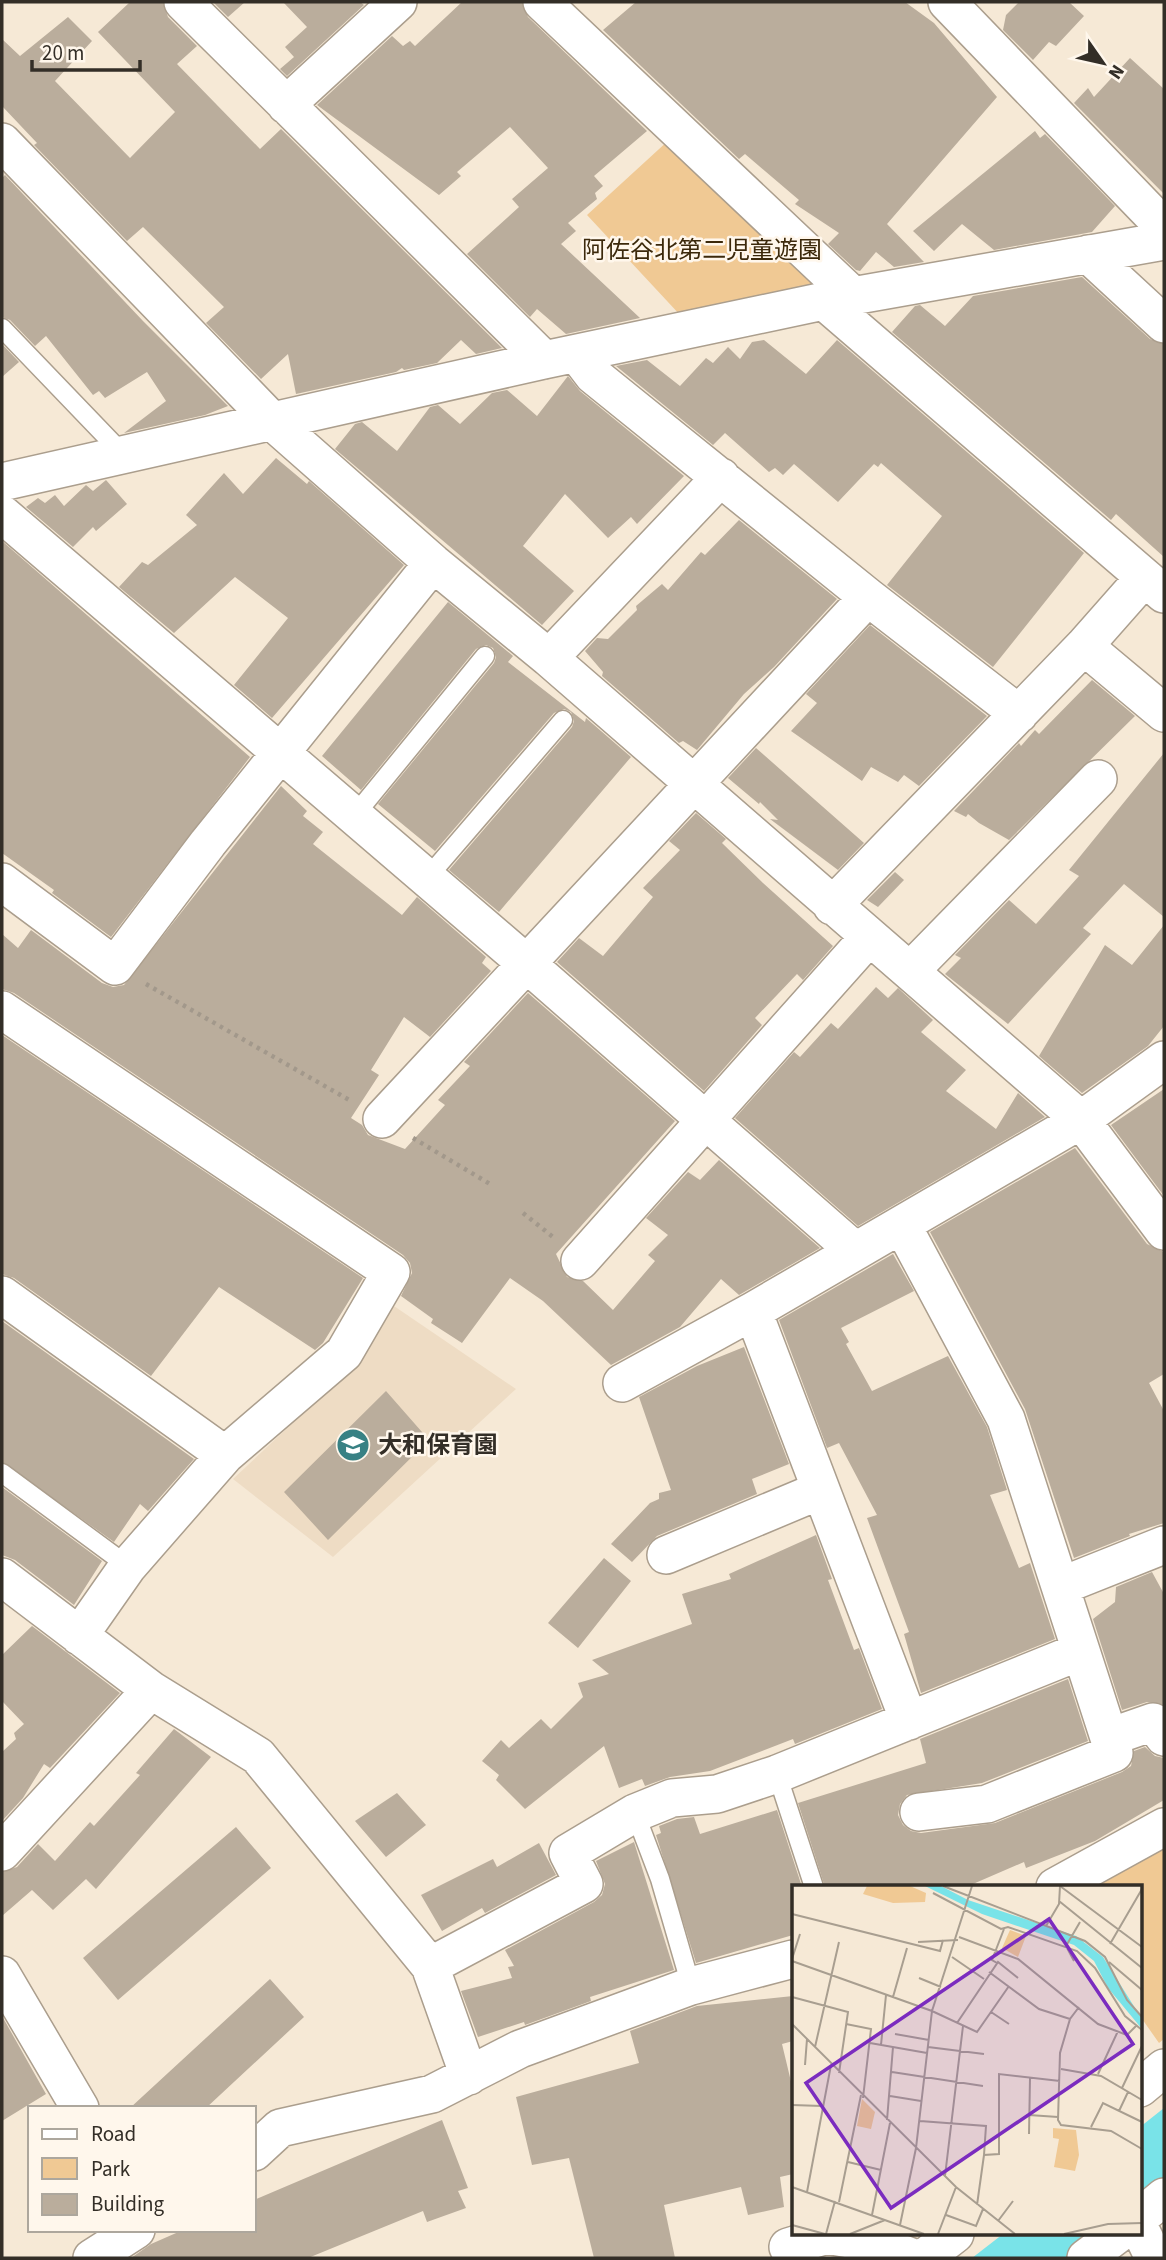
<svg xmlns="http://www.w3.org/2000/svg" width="1166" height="2260" font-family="'Source Sans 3','Noto Sans JP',sans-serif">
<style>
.built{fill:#eedcc4}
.green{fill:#f0c994}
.water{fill:#79e3e8}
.building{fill:#baad9c}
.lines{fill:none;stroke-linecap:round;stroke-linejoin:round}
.lane-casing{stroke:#ab9e8d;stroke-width:21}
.street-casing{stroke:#ab9e8d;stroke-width:40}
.path{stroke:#a2988b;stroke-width:4.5;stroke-dasharray:3.5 5;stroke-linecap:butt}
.lane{stroke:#fff;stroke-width:18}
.street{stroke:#fff;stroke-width:37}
.labels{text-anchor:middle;stroke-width:5;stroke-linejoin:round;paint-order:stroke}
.park-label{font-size:24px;fill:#3c290b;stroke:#fff7ec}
.poi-label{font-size:24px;font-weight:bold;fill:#332e27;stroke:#fff7ec;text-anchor:start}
.inset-road{fill:none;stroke:#a89e90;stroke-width:2}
.view{fill:#7b2cbf;fill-opacity:0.15;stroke:#7b2cbf;stroke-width:3.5}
.inset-edge{fill:none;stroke:#332e27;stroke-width:3.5}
</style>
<rect width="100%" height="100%" fill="#f6e9d6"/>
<path class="built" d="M391,1304L516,1389L333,1557L233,1479L347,1372Z"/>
<path class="green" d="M670,139L818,288L681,316L587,215Z
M1164,1843V2039L1159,2043L1140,2016V1887H1079Z"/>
<path class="water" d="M1164,2108V2189L1140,2208V2127Z
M1003,2234H1108L1077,2258H972Z"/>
<path class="building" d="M130,2H163L168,17L197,46L177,64L260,149L281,129L502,348L476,354L461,340L437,363L404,370L402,368L396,372L296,394L288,354L261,379L206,323L224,307L143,227L127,241L34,145L37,143L2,106V39L20,56L68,17L92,41L55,81L130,158L175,112L98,32Z
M213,2H245L228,17Z
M283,2H360L364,5L287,76L280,69L294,57L285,47L307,27Z
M462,2H522L528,17L647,131L594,176L603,186L595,193L597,199L568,223L576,231L561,244L640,318L566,334L537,309L530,317L467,254L519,207L512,199L548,168L510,127L457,172L461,176L439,195L317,105L392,36L403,46L410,41L415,46Z
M636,2H905L934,23L997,97L887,224L924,262L894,267L876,252L860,271L856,270L828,244L839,233L795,204L799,200L745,154L739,159L603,30Z
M1019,2H1069L1084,16L1056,46L1049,42L1033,60L1003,30L1006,15Z
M1130,58L1164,89V194L1074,103L1088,88L1094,97Z
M1035,131L1040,138L1045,134L1115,206L1092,232L994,250L962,224L934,251L913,231Z
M5,175L143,321L228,406L205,415L124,433L166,401L147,372L105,398L99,391L93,395L46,336L35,346L10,320L2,317V178Z
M1082,277L1150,339L1164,344V557L1116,514L1111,520L892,332L915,306L920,305L945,326L973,296Z
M764,340L806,374L837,340L1084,553L993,667L887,585L942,516L881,463L878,467L874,464L838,502L794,464L783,475L775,468L769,472L725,433L713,445L616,366L647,360L680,386L706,358L713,363L728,347L740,359L752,342Z
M2,344L19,362L2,377Z
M568,376L580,391L684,476L637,524L631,517L608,538L565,494L523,546L574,591L542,625L335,449L355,424L362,422L397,451L430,407L438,405L460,424L492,393L507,390L537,416Z
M276,458L307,484L309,481L404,565L272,718L234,685L288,618L235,577L174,633L119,587L142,562L148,565L197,525L186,515L224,473L243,494Z
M106,480L127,504L96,531L93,527L73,547L26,507L38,498L45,503L55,495L64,506L86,485L93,491Z
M739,520L837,599L774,667L744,694L697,750L683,741L679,743L602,676L603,672L585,651L597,638L608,639L637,610L636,606L662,584L668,590L701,552L705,555Z
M2,541L250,757L111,937L52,893L54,890L2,853Z
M448,602L513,656L508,662L585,722L586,718L631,757L499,912L449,870L572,727L574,721L571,712L564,709L554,713L435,851L378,804L494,663L496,657L493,648L486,645L476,649L361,790L322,756Z
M870,625L987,716L919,786L904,775L898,782L871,767L862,781L791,731L817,703L806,694Z
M1092,680L1135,716L1009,840L979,823L968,814L966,817L954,811L1019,743L1021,746L1035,730L1039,734Z
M756,748L864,843L838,870L770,819L778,820L760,802L759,804L728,778Z
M1164,753V917L1124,884L1083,928L1091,934L1008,1024L945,974L961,958L955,955L1009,900L1036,924L1079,876L1069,870Z
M281,786L307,811L303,816L323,832L313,844L402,915L417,897L486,957L482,963L491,971L430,1037L404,1017L371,1070L379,1075L351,1118L362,1125L368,1135L405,1149L445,1105L438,1100L470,1066L464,1062L528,993L675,1121L556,1254L567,1277L583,1281L613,1310L655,1261L648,1255L668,1235L646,1218L688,1172L700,1180L719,1160L820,1248L739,1295L721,1279L680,1327L611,1365L543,1301L510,1278L462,1343L431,1323L433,1319L401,1296L412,1273L410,1263L403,1255L14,993L2,989V934L18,948L31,930L102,983L113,987L124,985Z
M696,813L726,839L722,843L763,883L833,946L803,980L797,974L755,1018L762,1025L704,1091L557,962L579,938L603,956L653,897L643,888L680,850L669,841Z
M895,872L904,880L878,907L867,900Z
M1164,925V1026L1148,1046L1082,1093L1039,1056L1105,945L1132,965Z
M876,987L888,998L898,988L933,1020L921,1032L966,1070L946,1091L996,1129L1018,1093L1045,1117L858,1226L735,1118L794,1052L800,1057L831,1023L838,1029Z
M2,1035L363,1278L323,1343L315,1350L219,1287L151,1376L14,1278L2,1274Z
M1164,1089V1196L1111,1125Z
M1075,1148L1147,1244L1164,1252V1374L1149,1383L1164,1411V1523L1129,1534L1130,1536L1074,1558L1025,1409L930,1232Z
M893,1254L914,1291L841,1328L849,1342L846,1344L872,1391L948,1356L987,1427L1007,1490L990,1495L1019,1568L1030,1563L1055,1639L921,1693L904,1634L909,1632L867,1518L877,1515L839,1443L827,1448L779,1320Z
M2,1321L194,1459L148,1511L140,1504L114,1542L2,1462Z
M744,1347L789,1464L752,1479L757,1494L657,1536L632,1562L611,1544L650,1503L659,1499V1493L671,1490L639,1397L697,1366Z
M386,1391L429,1440L328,1540L284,1492Z
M2,1487L102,1561L74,1605L15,1560L2,1555Z
M816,1535L832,1579L828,1580L854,1650L859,1648L882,1709L795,1744L793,1739L710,1771L670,1777L645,1786L642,1779L619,1788L604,1746L525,1809L496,1780L499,1775L482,1761L501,1740L509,1748L541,1719L551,1729L583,1697L578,1683L609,1674L592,1660L692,1624L682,1594L731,1579L729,1574Z
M604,1558L631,1581L578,1648L548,1623Z
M1152,1572L1164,1594V1705L1147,1702L1122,1710L1093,1619L1115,1602L1116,1587Z
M32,1626L120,1693L50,1768L44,1764L23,1798L2,1821V1752L16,1739L14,1733L24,1724L2,1701V1655Z
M1068,1679L1088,1741L982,1783L907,1795L900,1804L898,1815L903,1825L911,1831L921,1833L995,1823L1122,1772L1131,1766L1134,1751L1145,1747L1155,1756L1164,1758V1800L1095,1841L1026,1868L1024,1862L966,1887H825L798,1803L926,1763L920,1739Z
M174,1729L211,1757L96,1889L86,1879L53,1910L32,1890L2,1916V1872L17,1867L38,1844L55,1861L90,1822L94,1826L140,1775L136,1773Z
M397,1793L426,1825L386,1857L355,1821Z
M777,1810L802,1887H793V1935L696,1963L656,1835L661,1833L659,1826L677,1819L694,1817L700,1834Z
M236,1827L271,1868L118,2000L83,1958Z
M634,1842L674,1970L590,1997L591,2001L525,2025L524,2022L478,2037L461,1991L512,1978L508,1967L514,1966L505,1950L594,1902L602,1895L605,1884L596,1861Z
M539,1843L556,1875L485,1913L482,1908L442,1931L421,1895L493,1859L497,1867Z
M270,1979L304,2017L206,2108H130Z
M793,1996V2041L782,2044L793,2090V2174L780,2177L784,2207L748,2215L741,2187L664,2205L675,2258H594L569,2158L532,2165L516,2097L639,2063L630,2031L697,2006Z
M2,2016L46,2094L2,2121Z
M442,2120L468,2188L458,2191L466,2208L427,2222L423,2211L308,2258H131L151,2244L183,2230H254V2200Z"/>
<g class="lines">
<defs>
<path id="lane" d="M2,328L124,455
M354,816L485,656
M427,878L563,720
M2,1473L128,1566
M777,1774L814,1887
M635,1813L660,1879L691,1986"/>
<path id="street" d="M183,2L544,360
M542,2L853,296
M947,2L1164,227
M286,105L398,2
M2,142L273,422L433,563L549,658L1081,1120L1164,1231
M1088,254L1164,324
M824,301L1164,594
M577,354L593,375L868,597L1019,714
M2,482L544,360L824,301L1164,241
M2,514L527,964L854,1250
M1084,646L1164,713
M549,658L721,477
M2,882L115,966L208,843L433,563
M832,906L1084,646L1144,578
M911,970L1098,779
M2,1010L391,1272L344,1353L225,1455L128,1566L79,1636
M382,1119L868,597
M902,1225L1006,1419L1114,1753L987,1804L919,1812
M580,1261L869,937
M2,1295L225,1455
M622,1383L753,1311
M666,1555L821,1490
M2,1577L151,1690L258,1756L430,1966L469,2076
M1061,1586L1164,1545
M909,1721L753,1311L1081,1120L1164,1060
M1110,1737L1153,1722L1164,1737
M2,1852L151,1690
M1055,1887L1164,1827
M430,1966L584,1884L568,1853L635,1813L672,1798L717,1794L777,1774L1081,1651
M2,1975L80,2108
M1140,2088L1164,2068
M254,2152L280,2128L432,2094L520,2049L691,1986L793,1959
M1140,2217L1164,2197
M1140,2229L1154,2258
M788,2247L827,2235L877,2244L914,2258
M92,2258L136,2230
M924,2258L955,2234
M1086,2258L1118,2234"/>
</defs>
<use href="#lane" class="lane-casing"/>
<use href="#street" class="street-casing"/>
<path class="path" d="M146,984L351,1101
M413,1138L490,1184
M523,1213L553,1237"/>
<use href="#lane" class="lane"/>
<use href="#street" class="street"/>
</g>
<defs>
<symbol id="school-disc" viewBox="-11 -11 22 22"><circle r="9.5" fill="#388184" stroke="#fff7ec"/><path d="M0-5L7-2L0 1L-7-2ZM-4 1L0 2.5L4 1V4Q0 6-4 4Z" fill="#fff"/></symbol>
</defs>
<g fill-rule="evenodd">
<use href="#school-disc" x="334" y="1426" width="38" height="38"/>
</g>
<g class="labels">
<g class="park-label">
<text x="702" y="258">阿佐谷北第二児童遊園</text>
</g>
<g class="poi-label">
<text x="378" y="1453">大和保育園</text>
</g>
</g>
<g transform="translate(792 1885)">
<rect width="350" height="350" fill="#f6e9d6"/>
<path d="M75,1H118L134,8L133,17L101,18L71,9ZM218,45L234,51L226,72L210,63ZM70,214L83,227L79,244L65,241ZM261,243L284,245L287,270L283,286L262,282L267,254L261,253Z" fill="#f0c994"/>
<path d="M133,1H149L176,15L284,51L311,72L350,134V144L316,103L302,76L282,60L190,29Z" fill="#79e3e8"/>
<path class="inset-road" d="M151,1L293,56L313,72L335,115L350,132M268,1L350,62M141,8L209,44L216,42L285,66L303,83L333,131L350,145M267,16L350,83M0,29L148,66L151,55M254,41L267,19L268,1M167,52L226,74L306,139L335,150L344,141M126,57L166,55M318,59L350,4M160,72L192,94M0,74L8,49M0,76L140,126L185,147L217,101M282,76L274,61L288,37M317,77L350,105M205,78L200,75L212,44M197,87L247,124L278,134M127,93L149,102M0,112L56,127L47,188M101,112L115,63M287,122L278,134L268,168L266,235L269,240L319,246L350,264M199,127L217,139M165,138L206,77L226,93M0,139L164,302L223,349M54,139L79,144L71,213M103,149L137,155M78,158L135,168M89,160L94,110M23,162L47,57M136,162L192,169M13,180L15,154M269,184L309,191L350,215M100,187L191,201M306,189L326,146M330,203L350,161M98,211L129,216M0,220L30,221M327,226L336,207M237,230L266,232M95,235L101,162M128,236L194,241L192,270M299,242L311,218L350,237M237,249L238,193M56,277L89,285M153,291L171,141M0,302L132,349M15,307L39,180M47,317L69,210M185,320L192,270L207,269V189L268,196M80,330L98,238M154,330L184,341L191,324M206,336L221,316M0,340L33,349M108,340L124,263L140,126L180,1M34,349L43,316M58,349L93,335M146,349L164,302M272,349L316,339L350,338"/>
<path class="view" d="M257,34L341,159L99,323L14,198Z"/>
<rect width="350" height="350" class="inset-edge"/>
</g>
<rect width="1166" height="2260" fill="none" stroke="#332e27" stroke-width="7"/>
<rect x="28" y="2106" width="228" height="126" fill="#fff7ec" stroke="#ada79d" stroke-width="2"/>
<rect x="42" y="2129" width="35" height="10" fill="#ffffff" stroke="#ada79d" stroke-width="2"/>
<text x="91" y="2141" font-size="21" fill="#332e27">Road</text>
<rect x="42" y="2158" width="35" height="21" fill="#f0c994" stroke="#ada79d" stroke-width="2"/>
<text x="91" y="2176" font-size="21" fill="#332e27">Park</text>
<rect x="42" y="2194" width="35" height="21" fill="#baad9c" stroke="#ada79d" stroke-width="2"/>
<text x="91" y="2211" font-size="21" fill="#332e27">Building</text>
<g transform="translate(1103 63) rotate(124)" stroke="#fff7ec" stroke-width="5" paint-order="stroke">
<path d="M0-5L12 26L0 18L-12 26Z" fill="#332e27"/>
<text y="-10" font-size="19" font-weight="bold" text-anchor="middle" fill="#332e27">N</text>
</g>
<path d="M32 60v10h108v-10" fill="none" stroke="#332e27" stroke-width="3.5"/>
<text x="42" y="60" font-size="21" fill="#332e27" stroke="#fff7ec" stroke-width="5" paint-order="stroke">20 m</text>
</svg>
